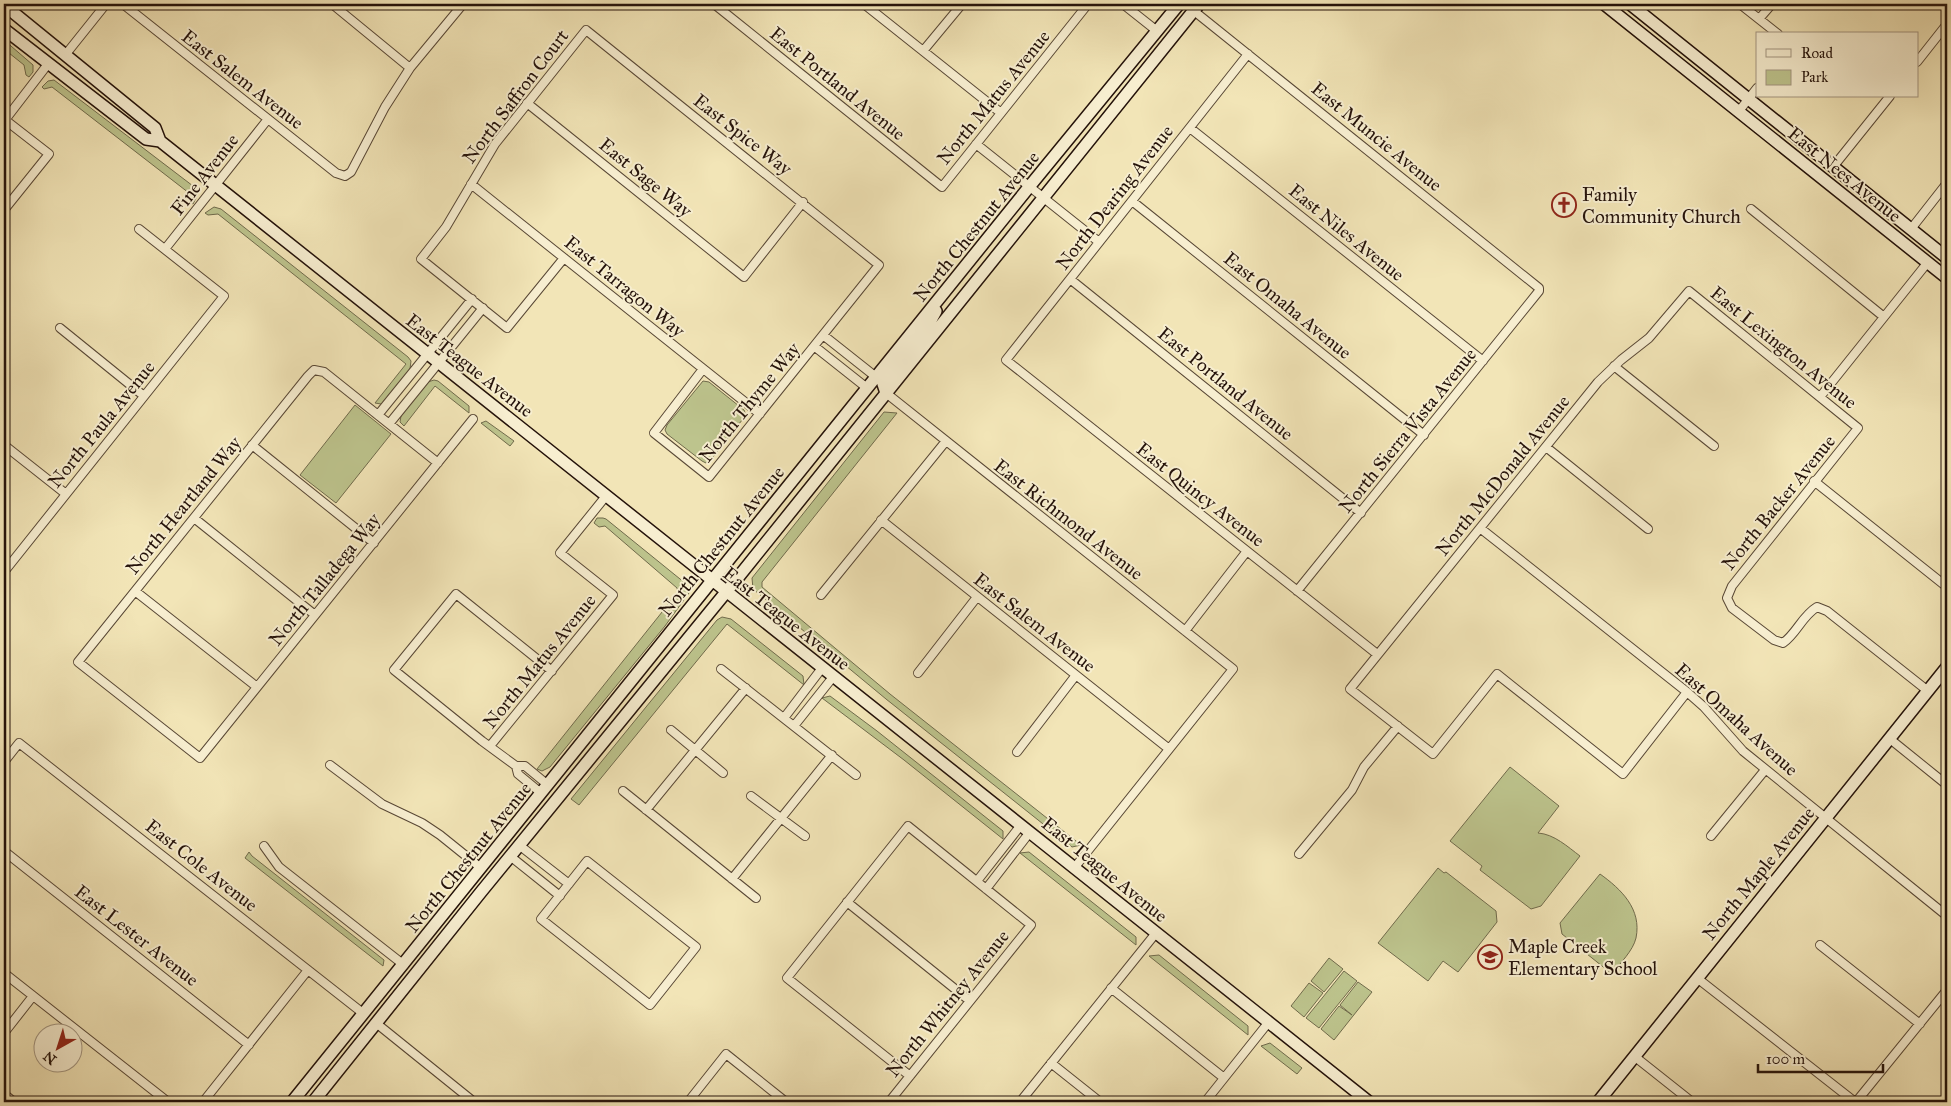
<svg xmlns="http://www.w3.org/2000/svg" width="1951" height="1106" font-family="'IM FELL Great Primer',serif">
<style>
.green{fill:#bdc48d;stroke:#706b4c}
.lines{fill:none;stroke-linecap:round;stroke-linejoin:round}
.street-casing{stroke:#584735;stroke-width:10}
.secondary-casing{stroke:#24120a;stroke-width:14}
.street{stroke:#f7eed0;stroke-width:8}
.secondary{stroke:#f7eed0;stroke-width:11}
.labels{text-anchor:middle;stroke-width:4;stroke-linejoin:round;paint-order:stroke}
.street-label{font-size:19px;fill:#24120a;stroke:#f7eed0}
.poi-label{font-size:19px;fill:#24120a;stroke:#f7eed0;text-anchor:start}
</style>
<rect width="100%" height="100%" fill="#f2e5b7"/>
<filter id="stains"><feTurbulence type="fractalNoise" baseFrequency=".004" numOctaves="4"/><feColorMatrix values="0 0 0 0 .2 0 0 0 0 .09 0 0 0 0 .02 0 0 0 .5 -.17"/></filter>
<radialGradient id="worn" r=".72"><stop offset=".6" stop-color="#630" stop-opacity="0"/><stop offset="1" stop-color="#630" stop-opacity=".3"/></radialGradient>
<path class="green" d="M4,40L33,65V72L29,77L26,75L24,65L4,49Z
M54,80L193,186L197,196L193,204L190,202L189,193L52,87L44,89L42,87L48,81Z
M214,207L221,209L408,357L411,361L410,369L383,402L381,404L375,403L406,364L218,214L208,215L205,213Z
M434,380L438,381L469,406V413L435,386L404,426L400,422L401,416L428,382Z
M703,381L709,382L744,410L746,415L710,461L706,463L702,461L667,434L665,430L667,425Z
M355,405L391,434L336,503L300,475Z
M884,412L897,413L762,582V587L890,694L1081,845L1072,847L886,699L753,589L752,578Z
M486,421L514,441L510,446L481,423Z
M597,518H603L606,519L685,583L689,593L665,626L550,767L542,771L537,769L678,592L677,588L605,526L599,527L594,523Z
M722,617L731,619L803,676L804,685L727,624L579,805L571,799L717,620Z
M830,696L877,731L1003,831V839L904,760L822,698Z
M1510,767L1559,806L1538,833C1554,834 1568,847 1580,856L1541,906L1531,909L1480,870L1482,866L1450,841Z
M249,852L252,856L384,960L383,966L245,858Z
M1029,852L1136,937V945L1020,853Z
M1438,868L1444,873L1446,872L1496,911L1497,922L1458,972L1443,961L1428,981L1378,943Z
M1600,874C1621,889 1642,909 1636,938C1633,951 1620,963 1612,974L1562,934L1560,923Z
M1159,955L1248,1026V1035L1149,956Z
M1329,958L1343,969L1324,992L1311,981Z
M1344,971L1357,981L1319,1028L1306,1018Z
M1358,982L1372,992L1334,1040L1321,1029L1339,1006L1352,1015L1340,1005Z
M1309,983L1323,993L1304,1017L1291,1006Z
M1270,1043L1302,1068L1297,1074L1261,1046Z"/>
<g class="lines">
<defs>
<path id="street" d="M123,4L336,173L345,176L351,172L385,107L410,68L463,4
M332,4L410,68
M714,4L942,187L1088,4
M864,4L1001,113
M1123,4L1157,31
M1740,4L1778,34
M1194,11L1539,288V291L1297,591
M1759,19L1772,4
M923,51L962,4
M66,54L106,4
M1248,54L1006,360L1377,654
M1917,62L1947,24
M527,103L744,277L803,202
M1739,111L1757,88
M4,119L49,154L4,210
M5,120L48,64
M1190,128L1483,361
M976,144L1099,242
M1833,167L1890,96
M471,184L760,414
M1132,201L1424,435
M1751,209L1884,317
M1911,229L1947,183
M165,249L268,119
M564,258L507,328L421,259L446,227L495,144L586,30L879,265L709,477L654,433L703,369
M1070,279L1361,513
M60,328L144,396
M823,335L876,377
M814,346L867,388
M1614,366L1714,446
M886,393L1233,669L1075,867
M1820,397L1928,262
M378,415L472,299
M389,424L483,308
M4,445L66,494
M252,445L374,543
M1546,447L1648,529
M438,463L324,372L314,370L308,376L78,662L200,758L473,419
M1814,481L1947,587
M194,518L315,615
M881,520L1169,749
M1480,528L1687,692L1704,707L1743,751L1947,916
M4,572L224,296L139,229
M135,591L257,687
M821,595L946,441
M1185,631L1247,551
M721,669L856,775
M918,673L977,597
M1687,692L1623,774L1497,674L1433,754L1350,689L1598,382L1621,360L1649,338L1689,291L1858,428L1732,586L1727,598L1732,608L1774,640L1783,643C1797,633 1802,616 1817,607L1827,611L1928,691
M784,718L822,668
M794,726L833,677
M671,730L723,773
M1890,739L1947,785
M490,746L613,595L560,553L606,496
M1017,752L1076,675
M4,762L19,743L364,1014
M330,765L382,804L422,823L440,835L481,868
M516,766L518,774L541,793
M548,785L525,766H516L482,741L394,670L456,594L552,671
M623,791L756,898
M751,796L805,836
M646,810L746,688
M1711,836L1765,770
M519,845L569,884
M264,846L279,867L404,965
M4,851L249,1045
M1299,854L1352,790L1364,767L1398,726
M510,856L560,896
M587,861L696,947L650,1005L541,919Z
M732,879L832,755
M977,881L1021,825
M986,889L1030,832
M847,902L970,1001
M1820,945L1920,1024
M4,973L168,1102
M1697,978L1855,1102
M1111,988L1224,1078
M376,1023L474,1102
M4,1033L33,996
M1634,1056L1692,1102
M1051,1063L1100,1102
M4,1094L14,1102
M203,1102L308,970
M688,1102L726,1054L786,1102
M889,1102L1031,925L908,826L787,978L910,1076
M1020,1102L1156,933
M1205,1102L1268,1023
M1856,1102L1947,990"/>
<path id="secondary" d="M1604,4L1947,278
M1630,4L1947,258
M4,5L155,128L160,141
M4,29L146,139L160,141L1369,1102
M886,393L883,384L925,331L936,311
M292,1102L1029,187L1179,4
M313,1102L481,892L740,575L1199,4
M1598,1102L1947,667"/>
</defs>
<use href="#street" class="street-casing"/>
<use href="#secondary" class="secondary-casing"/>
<use href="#street" class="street"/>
<use href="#secondary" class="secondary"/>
</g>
<defs>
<symbol id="church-ring" viewBox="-11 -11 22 22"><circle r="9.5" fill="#f7eed0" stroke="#8f2418" stroke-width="1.5"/><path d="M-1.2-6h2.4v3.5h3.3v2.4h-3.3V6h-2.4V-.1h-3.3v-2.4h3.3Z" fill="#8f2418"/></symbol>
<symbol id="school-ring" viewBox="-11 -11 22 22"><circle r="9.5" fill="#f7eed0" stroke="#8f2418" stroke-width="1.5"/><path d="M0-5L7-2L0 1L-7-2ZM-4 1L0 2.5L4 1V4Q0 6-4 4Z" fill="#8f2418"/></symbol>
</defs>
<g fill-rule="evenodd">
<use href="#church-ring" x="1550" y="191" width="28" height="28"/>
<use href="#school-ring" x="1476" y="943" width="28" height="28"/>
</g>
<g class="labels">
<g class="street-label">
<text transform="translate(243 79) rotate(38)" y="7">East Salem Avenue</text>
<text transform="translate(838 83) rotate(39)" y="7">East Portland Avenue</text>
<text transform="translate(515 96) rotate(-53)" y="7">North Saffron Court</text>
<text transform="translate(993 97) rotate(-51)" y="7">North Matus Avenue</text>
<text transform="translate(743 134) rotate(38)" y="7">East Spice Way</text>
<text transform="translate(1377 136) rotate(39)" y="7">East Muncie Avenue</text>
<text transform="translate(204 174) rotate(-52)" y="7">Fine Avenue</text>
<text transform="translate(1845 174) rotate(39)" y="7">East Nees Avenue</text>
<text transform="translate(646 177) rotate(39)" y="7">East Sage Way</text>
<text transform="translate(1114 197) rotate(-52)" y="7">North Dearing Avenue</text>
<text transform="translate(976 226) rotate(-51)" y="7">North Chestnut Avenue</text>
<text transform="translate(1347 232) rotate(39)" y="7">East Niles Avenue</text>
<text transform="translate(625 286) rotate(39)" y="7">East Tarragon Way</text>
<text transform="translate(1288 305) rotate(39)" y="7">East Omaha Avenue</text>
<text transform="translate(1784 347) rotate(39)" y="7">East Lexington Avenue</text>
<text transform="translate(470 365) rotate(38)" y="7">East Teague Avenue</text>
<text transform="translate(1226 383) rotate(39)" y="7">East Portland Avenue</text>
<text transform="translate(749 402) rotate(-51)" y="7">North Thyme Way</text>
<text transform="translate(101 424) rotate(-51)" y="7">North Paula Avenue</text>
<text transform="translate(1407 430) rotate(-51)" y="7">North Sierra Vista Avenue</text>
<text transform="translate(1502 475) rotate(-51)" y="7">North McDonald Avenue</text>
<text transform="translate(1201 494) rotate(38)" y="7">East Quincy Avenue</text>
<text transform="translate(1778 502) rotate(-51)" y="7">North Backer Avenue</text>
<text transform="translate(183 505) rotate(-51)" y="7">North Heartland Way</text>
<text transform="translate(1069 519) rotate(38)" y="7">East Richmond Avenue</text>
<text transform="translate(721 541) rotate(-51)" y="7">North Chestnut Avenue</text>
<text transform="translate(324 579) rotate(-51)" y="7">North Talladega Way</text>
<text transform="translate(787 618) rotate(38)" y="7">East Teague Avenue</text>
<text transform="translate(1035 622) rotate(38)" y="7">East Salem Avenue</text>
<text transform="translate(539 661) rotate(-51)" y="7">North Matus Avenue</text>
<text transform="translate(1737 719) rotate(42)" y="7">East Omaha Avenue</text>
<text transform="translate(468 857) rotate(-51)" y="7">North Chestnut Avenue</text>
<text transform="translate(202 865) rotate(38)" y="7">East Cole Avenue</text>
<text transform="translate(1105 869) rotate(39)" y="7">East Teague Avenue</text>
<text transform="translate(1758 873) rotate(-51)" y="7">North Maple Avenue</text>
<text transform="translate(137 935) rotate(38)" y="7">East Lester Avenue</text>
<text transform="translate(947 1003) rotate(-51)" y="7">North Whitney Avenue</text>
</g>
<g class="poi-label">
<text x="1582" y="201">Family<tspan x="1582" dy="22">Community Church</tspan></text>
<text x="1508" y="953">Maple Creek<tspan x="1508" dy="22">Elementary School</tspan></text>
</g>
</g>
<rect width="1951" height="1106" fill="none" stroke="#f2e5b7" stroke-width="20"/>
<rect x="5" y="5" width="1941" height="1096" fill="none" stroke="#24120a" stroke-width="2.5"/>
<rect x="10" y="10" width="1931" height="1086" fill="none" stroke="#24120a"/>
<rect x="1756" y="32" width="162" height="65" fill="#f7eed0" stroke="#a39681"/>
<rect x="1766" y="49" width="25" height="8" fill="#f7eed0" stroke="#a39681"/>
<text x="1801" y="58" font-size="15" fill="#24120a">Road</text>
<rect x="1766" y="70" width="25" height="15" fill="#bdc48d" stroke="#a39681"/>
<text x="1801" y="82" font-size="15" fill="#24120a">Park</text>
<g transform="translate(58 1048) rotate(219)"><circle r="24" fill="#f7eed0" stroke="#a39681"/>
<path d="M0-4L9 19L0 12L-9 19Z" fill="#8f2418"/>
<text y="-8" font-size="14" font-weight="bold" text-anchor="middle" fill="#24120a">N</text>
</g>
<path d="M1758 1064v8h125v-8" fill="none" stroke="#24120a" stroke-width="2.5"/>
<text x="1766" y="1064" font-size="15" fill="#24120a" stroke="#f7eed0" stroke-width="4" paint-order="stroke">100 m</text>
<rect width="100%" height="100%" filter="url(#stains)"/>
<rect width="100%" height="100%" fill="url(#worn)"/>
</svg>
